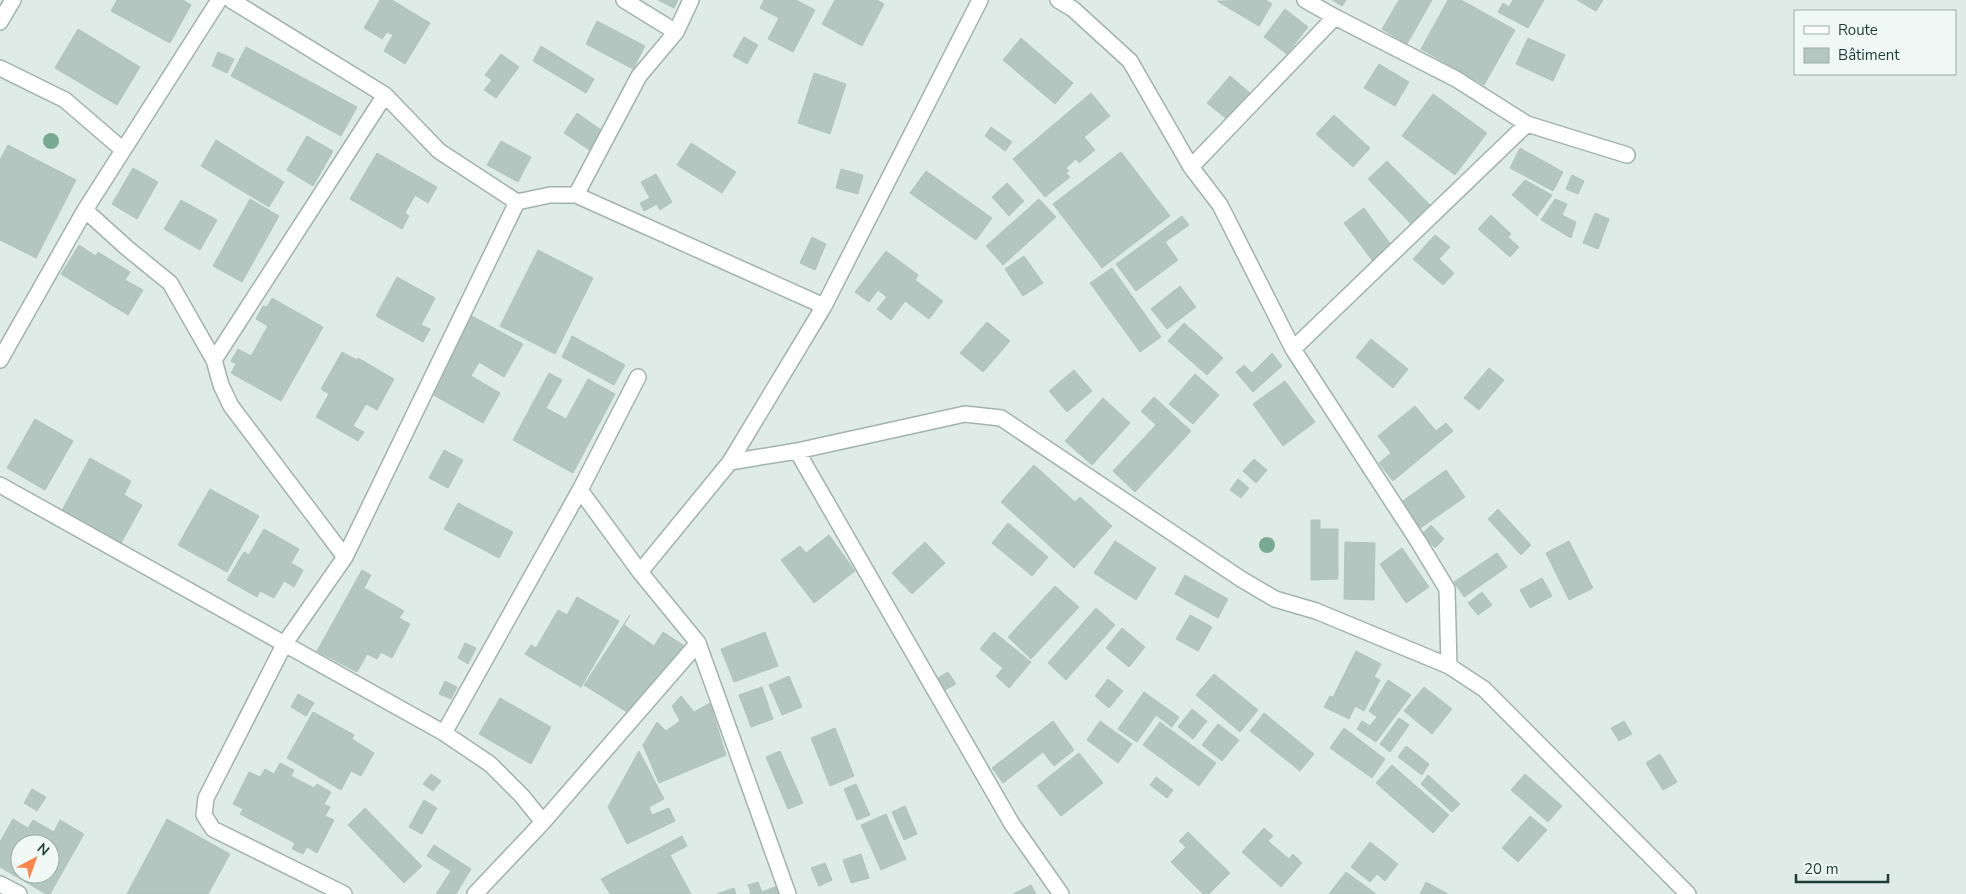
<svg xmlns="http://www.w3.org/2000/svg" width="1966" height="894" font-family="'Nunito Sans',sans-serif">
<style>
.building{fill:#b3c6bf;stroke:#b0c5be;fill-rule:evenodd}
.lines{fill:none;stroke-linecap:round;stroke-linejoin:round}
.street-casing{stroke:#a1b3ae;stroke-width:18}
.street{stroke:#fff;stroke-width:15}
.tree{fill:#79aa91}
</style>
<rect width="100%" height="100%" fill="#deebe6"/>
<path class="building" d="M117,0H183L191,5L170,43L111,11Z
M380,0H392L430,23L405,64L384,51L393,35L387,32L382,39L364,28Z
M658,0H678L674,8Z
M764,0H796L815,10L793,52L768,39L779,18L760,8Z
M835,0H877L884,4L862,46L822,24Z
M1266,0L1272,4L1259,26L1217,1Z
M1332,0H1346L1342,6Z
M1399,0H1432L1407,44L1382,29Z
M1448,0H1461L1515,30L1484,85L1421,49Z
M1513,0H1544L1528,28L1498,12L1503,3L1509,7Z
M1577,0H1603L1596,11Z
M1285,9L1308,27L1287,54L1264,37Z
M597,21L645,46L633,69L586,44Z
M78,29L140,67L117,105L55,68Z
M744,37L758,45L747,64L733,56Z
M1021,38L1073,83L1055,104L1003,60Z
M1528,38L1565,55L1553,81L1516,64Z
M541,46L594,79L586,93L533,61Z
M246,47L357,107L341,136L231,76Z
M218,52L234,59L227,73L212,66Z
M501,54L519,67L496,98L484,90L492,80L485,75Z
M1379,64L1409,82L1395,106L1364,88Z
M814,73L846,84L830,134L798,123Z
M1230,76L1250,93L1228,120L1207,103Z
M1091,93L1110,116L1084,137L1095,150L1079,163L1076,159L1066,168L1069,171L1066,173L1070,177L1045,197L1013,159Z
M1433,94L1487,133L1455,175L1402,136Z
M577,113L604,132L591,151L564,133Z
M1334,115L1370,148L1353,167L1316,134Z
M991,127L1012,142L1005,151L985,136Z
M307,136L333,151L313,186L287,170Z
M216,140L284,182L269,207L201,166Z
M501,141L531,157L518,182L487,165Z
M691,143L736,172L722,193L677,165Z
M8,145L76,180L36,258L0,240V160Z
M1520,148L1563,172L1553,191L1510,168Z
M1121,152L1170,216L1102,268L1053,204Z
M377,153L437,187L428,203L415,195L405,213L409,216L402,229L350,199Z
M1387,161L1434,209L1415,228L1368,179Z
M133,168L158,182L137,219L112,204Z
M841,169L863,175L858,194L836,188Z
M926,171L992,218L976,240L910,193Z
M656,174L672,202L660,210L657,204L644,211L640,203L650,198L641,182Z
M1572,175L1584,181L1578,194L1566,189Z
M1525,180L1552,195L1537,216L1512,195Z
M1007,183L1024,201L1009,216L992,197Z
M250,199L279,216L242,282L213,266Z
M1039,199L1056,217L1003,265L986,246Z
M1555,199L1567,204L1562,215L1576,222L1571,238L1541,220Z
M181,200L217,220L200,250L164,229Z
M1364,208L1394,249L1375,264L1344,223Z
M1595,213L1609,219L1598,249L1583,243Z
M1491,215L1511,234L1508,237L1519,247L1510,257L1478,229Z
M1182,216L1189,225L1165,242L1178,260L1136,291L1116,264Z
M1435,235L1450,247L1439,259L1454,273L1443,285L1413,259Z
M812,237L826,244L815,270L800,263Z
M79,245L96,256L98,252L130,272L125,280L143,290L128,315L61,274Z
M538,250L593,278L555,354L500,326Z
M886,251L918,275L915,280L943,301L929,319L905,301L891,320L877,309L887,297L878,290L869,302L855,292Z
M1024,256L1043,283L1023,296L1005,269Z
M1112,268L1161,337L1140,352L1090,283Z
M397,277L435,298L421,325L430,329L423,342L376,316Z
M1180,286L1196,307L1167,329L1151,309Z
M272,298L323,327L281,401L231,373L236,364L231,361L238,349L251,356L268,326L256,319L263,306L267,307Z
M472,316L523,344L504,377L479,362L471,376L500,393L483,423L430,393Z
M987,322L1010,341L983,372L960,353Z
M1184,323L1223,358L1207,375L1168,341Z
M572,336L625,365L614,385L562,357Z
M1371,339L1408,369L1393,388L1356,357Z
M342,352L357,360L358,358L394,379L377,410L366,404L353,426L364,432L358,441L316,417L329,394L321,389Z
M1272,353L1282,366L1253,392L1236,372L1244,365L1252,373Z
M1489,368L1504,380L1479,410L1464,398Z
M1074,370L1092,391L1067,412L1049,391Z
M549,373L562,380L546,408L566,419L588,379L615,394L573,473L513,440Z
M1195,374L1219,395L1193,424L1169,404Z
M1285,381L1315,422L1283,446L1253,404Z
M1154,397L1191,431L1135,492L1113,471L1156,425L1141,411Z
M1103,398L1130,423L1092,465L1065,441Z
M1415,406L1436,431L1446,423L1453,431L1393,481L1379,463L1391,453L1378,436Z
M35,419L73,441L45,490L7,468Z
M444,450L463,460L448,488L429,478Z
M90,458L131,481L124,495L142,505L119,547L104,539L107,534L73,516L70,522L59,516Z
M1254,459L1267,470L1256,483L1243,471Z
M1034,465L1075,502L1080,497L1112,526L1074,568L1001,502Z
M1446,470L1465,497L1419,529L1400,503Z
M1238,479L1249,488L1241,498L1230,490Z
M210,489L259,516L227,572L178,545Z
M458,503L513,532L499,558L444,529Z
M1498,509L1531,545L1521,555L1488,519Z
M1311,520H1320V529H1338V579L1311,580Z
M1008,523L1048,557L1032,576L992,543Z
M1431,525L1444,539L1435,548L1422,534Z
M264,529L299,549L291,563L303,570L294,587L284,581L274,598L260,591L257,597L227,580L244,552L249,555Z
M829,535L855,571L814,603L781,560L800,546L806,553Z
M1115,541L1156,568L1136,600L1094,573Z
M1569,541L1593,588L1569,600L1546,553Z
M925,542L945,563L912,594L892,573Z
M1345,542L1375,543L1374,600L1344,599Z
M1402,548L1429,587L1406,603L1380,564Z
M1497,553L1507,567L1464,597L1454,582Z
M362,570L371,575L364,588L404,611L399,618L410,624L392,658L381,652L377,659L367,654L357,672L317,651Z
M1185,575L1228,599L1218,618L1175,594Z
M1542,578L1552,596L1530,608L1520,590Z
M1055,586L1079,607L1031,659L1008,637Z
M1482,592L1492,605L1478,615L1468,603Z
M577,597L619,621L581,687L525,654L531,645L536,648L558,610L567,615Z
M1096,608L1115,625L1066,680L1048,663Z
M630,615L624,625L654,646L663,632L686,647L638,719L584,685Z
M1190,615L1212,627L1198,651L1176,639Z
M1122,628L1145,647L1129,667L1106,648Z
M765,632L778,666L734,682L721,649Z
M994,632L1031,662L1009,688L996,676L1003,668L980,649Z
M465,643L476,648L468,664L458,658Z
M1356,651L1381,664L1374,677L1380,680L1364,711L1355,706L1349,719L1324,707L1330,696L1333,697Z
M948,672L956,684L943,691L936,679Z
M1214,674L1258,710L1240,732L1196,695Z
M789,676L802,707L782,715L769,685Z
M1108,679L1123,691L1109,708L1095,696Z
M1388,680L1411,695L1376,742L1357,729L1362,721L1370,726L1377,717L1369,711Z
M445,681L457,687L451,699L439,694Z
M762,687L773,719L751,727L739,695Z
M1424,687L1452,709L1432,734L1404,711Z
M1144,692L1179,717L1172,727L1156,715L1137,742L1118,729Z
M298,694L314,703L306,716L291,707Z
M681,696L694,712L710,703L726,755L659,783L643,745L657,722L666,731L680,721L672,706Z
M500,698L551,727L531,764L479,734Z
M1192,709L1207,721L1193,739L1178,727Z
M313,712L354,735L352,739L374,753L361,776L351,771L341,790L287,758Z
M1264,713L1314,754L1300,771L1250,731Z
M1399,718L1409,725L1390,752L1380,744Z
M1053,721L1074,750L1054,766L1043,752L1003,783L992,768Z
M1100,721L1132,744L1118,763L1087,740Z
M1624,721L1632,734L1619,741L1611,728Z
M1160,722L1216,763L1199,786L1143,745Z
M1218,724L1239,740L1222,761L1202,745Z
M835,728L854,776L830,786L811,738Z
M1344,728L1385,759L1372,778L1330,748Z
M1406,746L1429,764L1422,775L1398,757Z
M639,751L664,799L649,807L652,815L669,808L675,821L627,844L608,807Z
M780,751L803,803L788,809L766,757Z
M1079,753L1103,783L1061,816L1037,786Z
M1660,754L1677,782L1663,790L1646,763Z
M280,763L294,770L291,776L314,788L317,784L331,792L324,804L330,807L325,816L334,820L317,853L307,847L303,854L292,849L295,843L240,814L243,809L233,804L249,772L260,777L265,769L274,774Z
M1392,765L1449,815L1433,833L1376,783Z
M431,774L441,781L433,791L423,784Z
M1525,774L1562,806L1548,822L1511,790Z
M1428,775L1460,804L1452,812L1421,784Z
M1156,777L1173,790L1167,798L1150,785Z
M856,784L870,815L857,820L844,789Z
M32,789L46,797L37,811L24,803Z
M424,800L437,808L422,834L409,827Z
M905,806L917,834L904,840L892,812Z
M365,808L422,866L404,883L348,825Z
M886,814L906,859L881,870L861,825Z
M1530,816L1547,830L1518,862L1502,848Z
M13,819L28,828L33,820L54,832L60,820L84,834L50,894H46L0,867V842ZM20,844H50V874H20Z
M167,819L230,854L208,894H127Z
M1264,828L1273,836L1268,841L1289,859L1293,854L1302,863L1281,887L1242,852Z
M1188,832L1230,873L1209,894H1203L1171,862L1186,847L1179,841Z
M682,836L687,846L670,855L691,894H610L601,879Z
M1370,842L1398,864L1385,881L1377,874L1370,882L1351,867Z
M434,845L471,869L456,894H436L451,871L427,856Z
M861,854L869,878L851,883L843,860Z
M825,863L832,880L819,886L811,868Z
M1346,872L1376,894H1329Z
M758,882L762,892L782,884L786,894H749L751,893L748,885Z
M1426,882L1448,894H1420Z
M1031,885L1036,894H1013Z
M734,888L736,894H717Z"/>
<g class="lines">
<defs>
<path id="street" d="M231,0L385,95L439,151L517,202L550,195H576L639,76L676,32L691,0
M624,0L676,32
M1058,0L1073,9L1130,61L1191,167L1220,205L1293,349L1418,541L1447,589L1449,666
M1305,0L1335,17L1456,79L1527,124L1627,155
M0,22L13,0
M0,68L65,100L123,150
M1191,167L1335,17
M576,195L824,306
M85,210L127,248L170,283L214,360
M1293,349L1527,124
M0,360L85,210L219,0
M797,451L1012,824L1061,894
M730,462L797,451L965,414L1001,418L1241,579L1275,599L1316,611L1449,666L1484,689L1688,894
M0,485L444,733L490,764L522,796L543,822L475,894
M580,490L640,572L698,643L788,894
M345,557L231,406L221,385L214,360L385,95
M640,572L730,462L824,306L980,0
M444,733L580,490L638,377
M543,822L698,643
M0,884L19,894
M344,894L213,829L204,815L206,798L285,643L345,557L517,202"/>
</defs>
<use href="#street" class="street-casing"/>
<use href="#street" class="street"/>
</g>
<g class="tree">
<circle cx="51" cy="141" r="8"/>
<circle cx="1267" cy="545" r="8"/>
</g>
<rect x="1794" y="10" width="162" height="65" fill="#eff8f4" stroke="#9bada8"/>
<rect x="1804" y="26" width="25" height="8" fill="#ffffff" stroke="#9bada8"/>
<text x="1838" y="35" font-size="15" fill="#1e3c36">Route</text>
<rect x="1804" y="48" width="25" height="15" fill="#b3c6bf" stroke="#9bada8"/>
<text x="1838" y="60" font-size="15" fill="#1e3c36">Bâtiment</text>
<g transform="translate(35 859) rotate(41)"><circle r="24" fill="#eff8f4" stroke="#9bada8"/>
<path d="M0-4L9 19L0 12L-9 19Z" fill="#fc854b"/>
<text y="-8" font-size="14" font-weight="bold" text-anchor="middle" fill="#1e3c36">N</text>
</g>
<path d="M1796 874v8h92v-8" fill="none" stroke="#1e3c36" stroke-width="2.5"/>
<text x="1804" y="874" font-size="15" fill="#1e3c36" stroke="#eff8f4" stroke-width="4" paint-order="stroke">20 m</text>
</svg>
